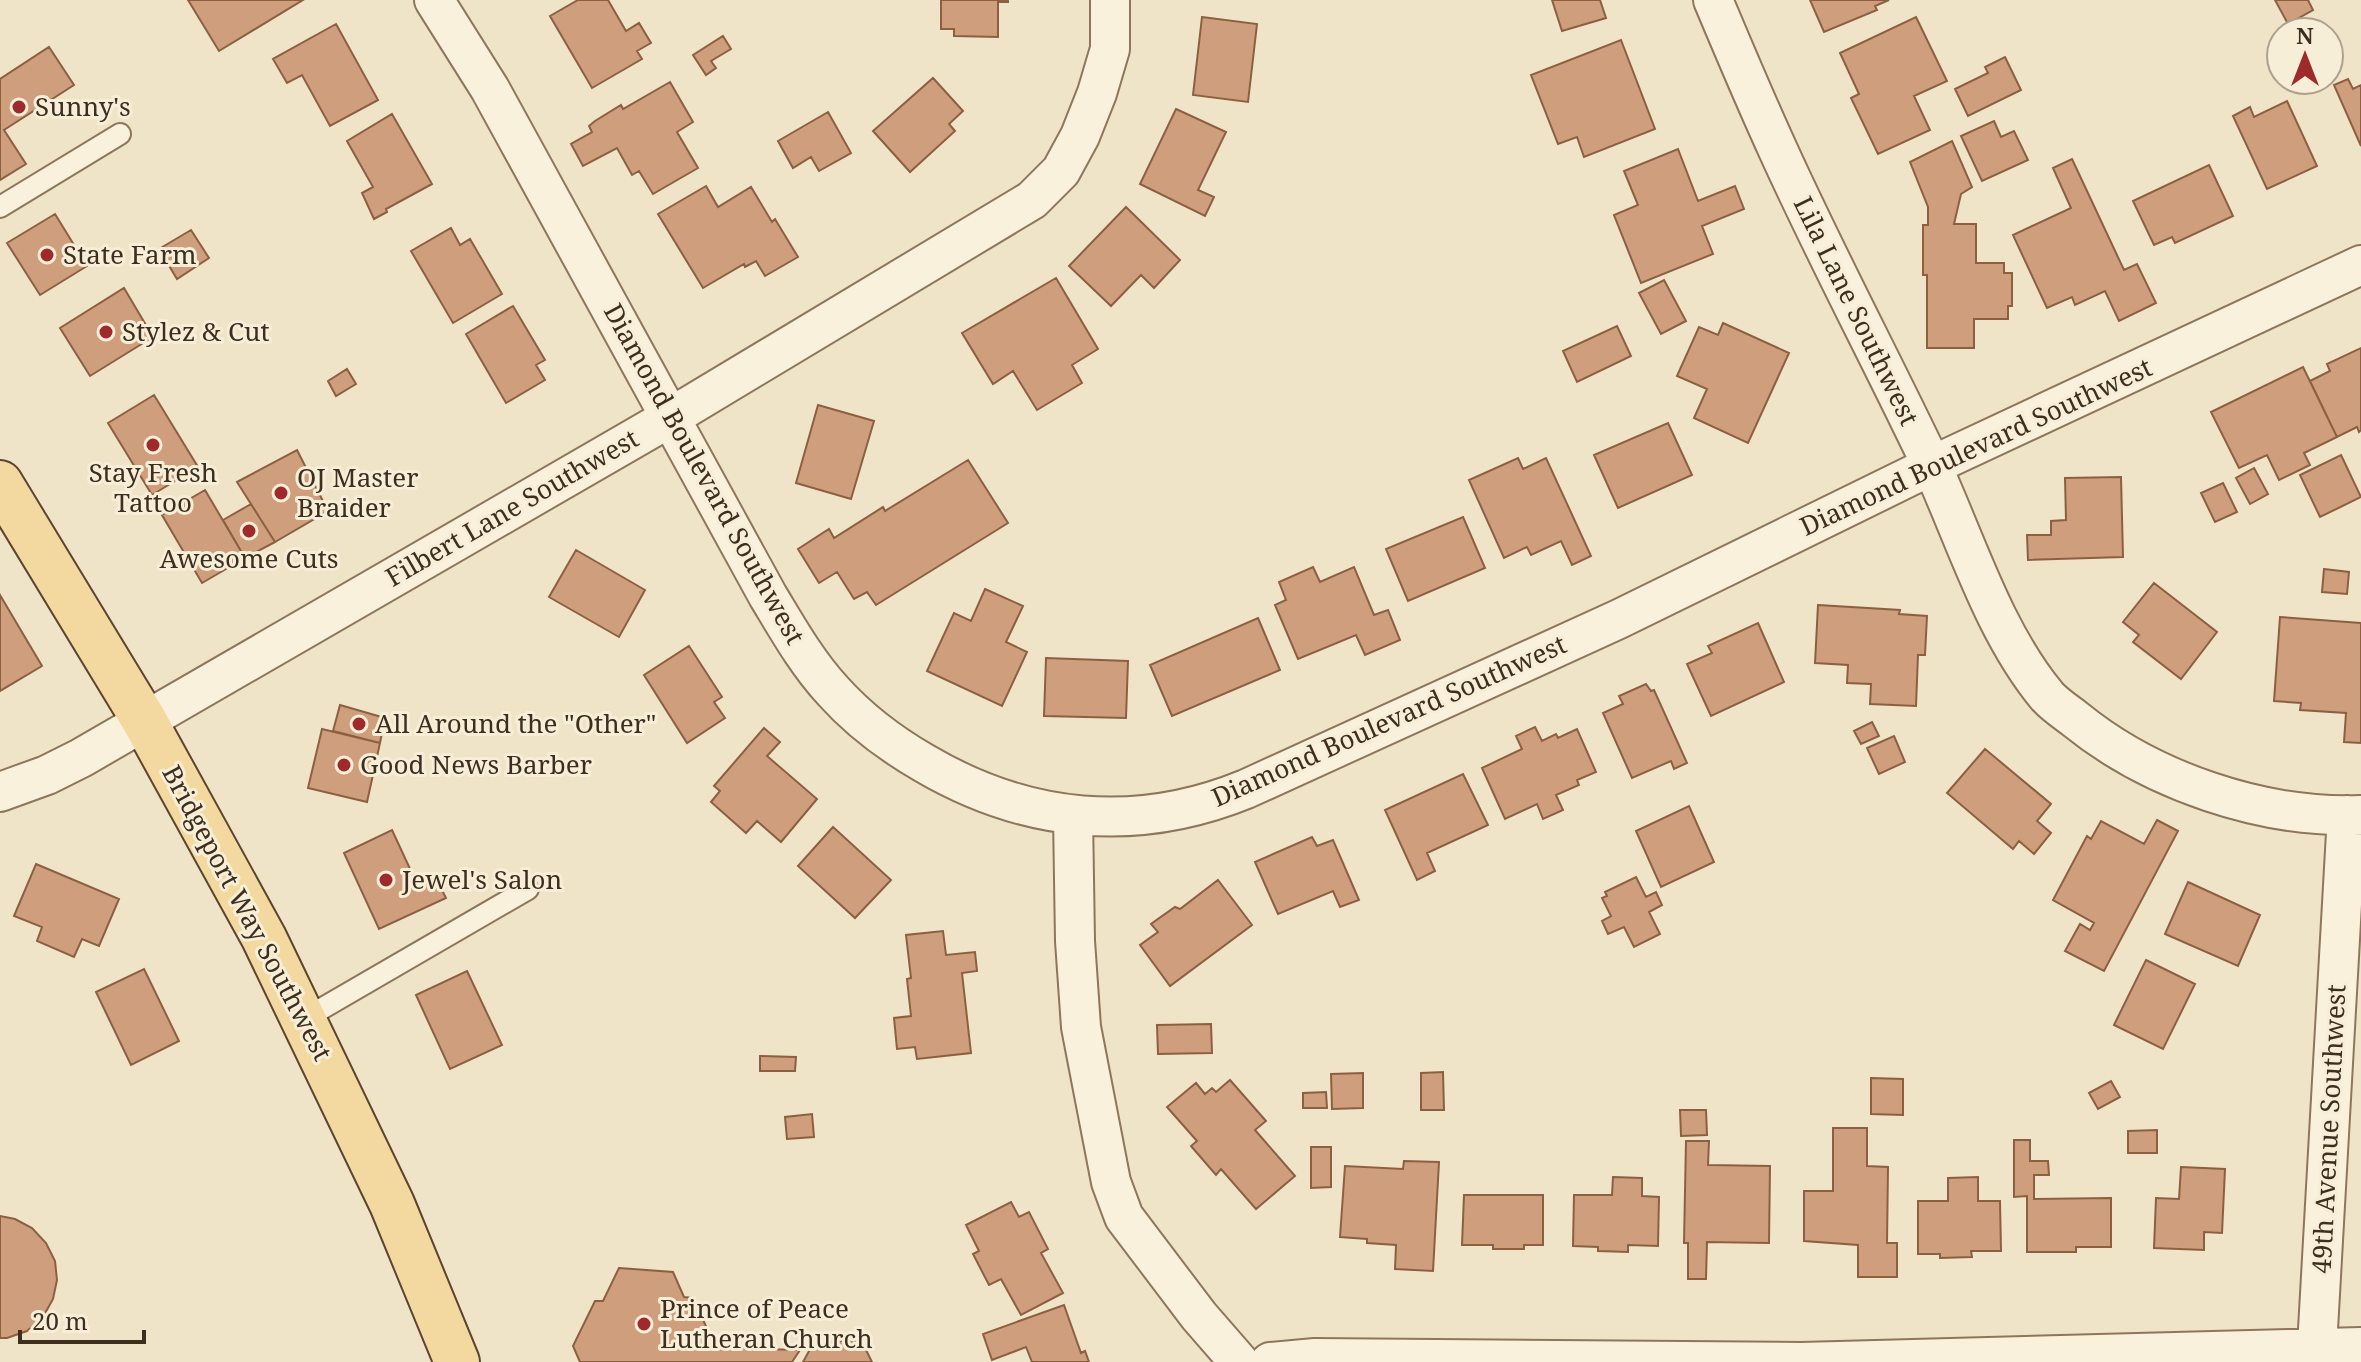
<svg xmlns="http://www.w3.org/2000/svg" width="2361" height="1362" font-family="'Noto Serif',serif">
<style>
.building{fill:#cf9f7d;stroke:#8d5f41;stroke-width:2}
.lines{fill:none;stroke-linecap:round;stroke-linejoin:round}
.service-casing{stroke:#8d765c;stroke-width:24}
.minor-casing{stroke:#8d765c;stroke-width:42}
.primary-casing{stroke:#5b4430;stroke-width:48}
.service{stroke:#faf1dc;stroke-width:20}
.minor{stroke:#faf1dc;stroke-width:38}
.primary{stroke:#f3d9a0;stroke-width:44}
.poi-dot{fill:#9e2a2b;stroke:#f7eed8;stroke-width:3}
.labels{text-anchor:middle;stroke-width:6;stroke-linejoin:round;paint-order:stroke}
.poi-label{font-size:26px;fill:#3d2e20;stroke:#f7eed8;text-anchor:start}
.street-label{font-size:26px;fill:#3d2e20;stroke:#f7eed8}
</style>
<rect width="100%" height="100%" fill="#f0e4c8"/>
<path class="building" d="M188,0H303L219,51Z
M578,0H608L626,31L639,23L651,43L637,51L642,59L592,88L550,16Z
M941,0H1008V2H998V37L954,36V29H941Z
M1552,0H1600L1606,18L1562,31Z
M1810,0H1889L1875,6L1877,10L1824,32Z
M2275,0H2308L2313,10L2288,24Z
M1202,17L1257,24L1248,102L1193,95Z
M1916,17L1947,81L1914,96L1930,130L1878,154L1851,98L1859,94L1840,53Z
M336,24L378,100L330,126L302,75L287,83L273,59Z
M723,36L731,49L711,61L716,68L706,75L693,55Z
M1621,40L1655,129L1584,157L1577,137L1558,144L1531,75Z
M49,47L74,85L4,130L26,164L0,180V79Z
M2005,57L2021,90L1968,116L1955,89L1988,73L1985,67Z
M933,78L963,111L949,124L955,131L910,172L873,131Z
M2348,79L2353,89L2361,85V146L2334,85Z
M670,82L693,122L677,132L698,168L653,194L639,171L632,175L617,148L583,166L571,144L592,132L589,126L595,121L621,105L623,109Z
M2287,101L2317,166L2267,189L2233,116L2250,107L2254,117Z
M1176,109L1226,132L1198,190L1214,197L1205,216L1140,184Z
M828,112L851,153L819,171L811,157L793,168L778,141Z
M392,114L432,184L386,209L387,212L374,219L362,193L373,187L347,141Z
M1994,121L2001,137L2014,131L2028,160L1982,181L1961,136Z
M1952,141L1972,187L1961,194L1954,224H1976V263H2004V273H2012V306H2008V319H1974V348H1927V275H1923V225H1928V207L1910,162Z
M1678,149L1698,201L1735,186L1744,209L1702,226L1713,254L1641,283L1614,215L1638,205L1624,171Z
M2072,159L2124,270L2137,264L2156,303L2119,321L2105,291L2075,305L2072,297L2047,308L2013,235L2071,208L2053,168Z
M2209,165L2233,216L2175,243L2172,237L2154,245L2133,201Z
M706,186L718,207L751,187L772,222L775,219L798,257L765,276L756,261L745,267L744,264L703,288L658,214Z
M1126,207L1180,260L1154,288L1141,275L1111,306L1069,266Z
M55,214L87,266L40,295L7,243Z
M451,228L460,245L470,239L502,294L453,323L411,251Z
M191,230L209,258L177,279L159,249Z
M1056,278L1098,349L1072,365L1082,383L1037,410L1013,371L993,384L962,333Z
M1664,280L1686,321L1661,334L1639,293Z
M124,288L153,337L90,376L60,328Z
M513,306L545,360L536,365L545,380L506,403L466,334Z
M1723,323L1789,353L1748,443L1694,418L1707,389L1677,376L1699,327L1718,335Z
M1617,326L1631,356L1577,382L1563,351Z
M2361,348V430L2359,432L2357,427L2337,437L2310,381L2330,371L2327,364Z
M2303,367L2337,437L2304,453L2310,465L2279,480L2267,455L2239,468L2211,412Z
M347,369L356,384L336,396L328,381Z
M154,395L198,467L152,495L108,423Z
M818,405L874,421L851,499L796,483Z
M1668,423L1692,475L1618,508L1594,455Z
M297,450L328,511L275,542L237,482Z
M2341,455L2361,497L2320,517L2300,475Z
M1518,458L1523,469L1546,458L1591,556L1572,565L1561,541L1531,555L1527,547L1504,558L1469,480Z
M968,460L1008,523L876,605L867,592L854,599L837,572L819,583L798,549L829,529L834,538L883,507L885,511Z
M2254,468L2268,494L2250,504L2236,478Z
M2121,477L2123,557L2028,560L2027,535H2051V521L2066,520L2065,478Z
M2223,483L2237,512L2215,522L2201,493Z
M205,490L245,558L202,583L162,515Z
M251,504L275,542L245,558L223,520Z
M1463,517L1485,568L1408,601L1386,549Z
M576,550L645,590L619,637L549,597Z
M1313,567L1320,582L1354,567L1374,615L1388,610L1400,640L1365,655L1356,635L1298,659L1275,605L1286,600L1279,582Z
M2324,569L2349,572L2347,594L2322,592Z
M2154,583L2217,632L2181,679L2133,642L2139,635L2123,622Z
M985,589L1023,606L1006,642L1027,652L1002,706L927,671L954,613L971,621Z
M0,595L42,666L0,691Z
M1818,605L1900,610L1899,614L1927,616L1925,655H1918L1916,706L1870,704L1871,684L1847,683L1848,665L1815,663Z
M2280,617L2361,623V743L2344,742L2346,713L2300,710L2301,703L2274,701Z
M1258,618L1280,670L1172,716L1150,665Z
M1758,623L1784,682L1711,716L1687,664L1712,653L1708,646Z
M689,646L722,697L714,702L725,718L687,743L644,675Z
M1046,658L1128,661L1126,718L1044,716Z
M1646,684L1651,691L1654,690L1687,763L1674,769L1671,761L1632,778L1603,713L1623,704L1619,696Z
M340,705L385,718L380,743L333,731Z
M1872,722L1879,736L1861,744L1854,731Z
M1535,727L1542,741L1556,734L1558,738L1577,729L1596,772L1577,780L1579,785L1556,795L1563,810L1543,819L1537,804L1505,819L1482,768L1522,749L1516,736Z
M764,728L780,742L767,756L817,799L781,842L757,821L746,833L711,802L720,791L714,786Z
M322,729L380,743L367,802L308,788Z
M1894,736L1905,762L1879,774L1867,748Z
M1985,749L2051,804L2037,821L2051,833L2034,854L2019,841L2013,849L1947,793Z
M1463,774L1488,825L1427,853L1435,871L1417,880L1385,810Z
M1689,806L1714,862L1661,887L1636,831Z
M2157,820L2178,831L2104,971L2065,951L2080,924L2090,930L2094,923L2053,900L2087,836L2091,839L2101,821L2144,844Z
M833,827L891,880L855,918L798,866Z
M392,830L417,884L435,876L446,898L379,929L344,853Z
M1312,837L1317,846L1333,840L1359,900L1340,907L1333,891L1278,914L1255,862Z
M36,864L119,899L99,946L82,939L74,957L37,941L42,927L14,916Z
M1636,877L1646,897L1656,892L1662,905L1649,912L1660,934L1634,947L1624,927L1608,934L1602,921L1611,916L1602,898L1607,896L1605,892Z
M1218,880L1252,925L1170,986L1140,945L1158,932L1151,924L1175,907L1180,909Z
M2188,882L2260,915L2238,966L2165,934Z
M943,931L946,955L975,952L977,971L962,973L971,1053L917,1059L915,1047L897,1049L894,1018L911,1016L907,979L911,978L906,935Z
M2146,960L2195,984L2163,1049L2114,1025Z
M144,969L179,1041L131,1065L96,992Z
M467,971L502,1045L450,1069L416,995Z
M1211,1024L1212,1053L1158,1054L1157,1025Z
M760,1056L796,1057L795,1071H760Z
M1443,1072L1444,1110H1421V1073Z
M1363,1073V1108L1332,1109L1331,1074Z
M1871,1078L1903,1079V1115L1871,1114Z
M1230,1080L1266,1121L1255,1130L1295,1176L1256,1209L1221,1169L1216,1175L1191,1146L1197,1141L1167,1107L1196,1083L1205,1094L1212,1088L1216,1092Z
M2111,1081L2120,1097L2098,1109L2089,1093Z
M1326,1092L1327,1108H1303V1093Z
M1680,1110H1706L1707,1135L1681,1136Z
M812,1114L814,1137L787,1139L785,1117Z
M1833,1128H1867V1166L1888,1167L1887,1243H1897V1277H1858V1245L1804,1241V1191H1833Z
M2157,1130V1153H2128V1131Z
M2014,1140H2030V1161H2048L2049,1175H2034V1199L2111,1198V1247H2076V1252H2027V1196L2014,1197Z
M1686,1141H1709L1708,1165L1770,1166L1769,1243L1707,1242L1706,1279H1688V1243H1684Z
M1311,1147H1331V1187L1311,1188Z
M1404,1161L1439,1162L1433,1271L1395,1269L1396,1245L1367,1243V1239L1340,1237L1345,1166L1403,1169Z
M2181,1167L2225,1169L2222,1233L2204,1232V1250L2154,1248L2156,1198L2179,1199Z
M1613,1177L1642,1178V1196L1659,1197L1658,1246L1628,1245V1252L1598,1251V1247L1573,1246L1574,1195H1612Z
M1978,1177V1201H2000L2001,1251H1971L1972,1257L1940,1258V1254H1918V1201H1948V1178Z
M1464,1195H1543V1245H1524V1249H1493V1245H1462Z
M1011,1202L1019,1217L1029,1212L1048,1249L1041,1253L1063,1293L1021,1315L1001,1279L989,1285L973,1254L979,1251L966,1225Z
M0,1216L15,1219L32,1228L46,1243L55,1261L57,1280L53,1299L43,1317L27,1331L7,1338H0Z
M619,1268L673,1272L684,1297L693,1298L716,1348L800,1350L792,1362H580L573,1346L595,1301H603Z
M1064,1305L1081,1353L1085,1351L1089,1362H1032L1026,1347L992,1360L983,1334Z
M861,1340L872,1362H803L814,1342Z"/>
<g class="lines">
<defs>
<path id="service" d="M0,207L120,134
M304,1019L528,889"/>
<path id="minor" d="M434,0L490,89L768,596C788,629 807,663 833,691C859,720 891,744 924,763C1026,823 1136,834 1246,789L1619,619L1931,466L2361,265
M1713,0C1734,50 1755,100 1778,150C1826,256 1881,359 1931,464C1966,540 1993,631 2047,696C2055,705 2066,712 2075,719C2151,781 2263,819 2361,815
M0,792L47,775L81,758L671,417L1032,200L1061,171L1080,136L1097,93L1110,49V0
M1073,816L1075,941L1081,1027L1111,1182L1124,1217L1199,1316L1239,1362
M2317,1347L2347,815
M1270,1362L1315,1358L1801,1362L2361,1347"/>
<path id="primary" d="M0,483L144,720L264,938L392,1204L457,1362"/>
</defs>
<use href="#service" class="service-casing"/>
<use href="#minor" class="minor-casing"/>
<use href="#primary" class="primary-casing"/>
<use href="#service" class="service"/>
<use href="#minor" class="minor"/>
<use href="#primary" class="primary"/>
</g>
<g class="poi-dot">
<circle cx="19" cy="107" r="8"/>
<circle cx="47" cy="255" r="8"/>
<circle cx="106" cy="332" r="8"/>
<circle cx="153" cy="445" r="8"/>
<circle cx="281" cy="493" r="8"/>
<circle cx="249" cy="531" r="8"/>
<circle cx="359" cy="724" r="8"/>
<circle cx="344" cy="765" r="8"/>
<circle cx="386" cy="880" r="8"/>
<circle cx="644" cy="1324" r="8"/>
</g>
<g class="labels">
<g class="poi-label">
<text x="35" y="116">Sunny's</text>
<text x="63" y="264">State Farm</text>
<text x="122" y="341">Stylez &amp; Cut</text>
<text x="153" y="482" text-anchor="middle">Stay Fresh<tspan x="153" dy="30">Tattoo</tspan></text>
<text x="297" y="487">OJ Master<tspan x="297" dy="30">Braider</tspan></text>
<text x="249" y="568" text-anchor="middle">Awesome Cuts</text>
<text x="375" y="733">All Around the "Other"</text>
<text x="360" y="774">Good News Barber</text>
<text x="402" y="889">Jewel's Salon</text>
<text x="660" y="1318">Prince of Peace<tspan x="660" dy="30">Lutheran Church</tspan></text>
</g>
<g class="street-label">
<text transform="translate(1856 311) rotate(64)" y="9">Lila Lane Southwest</text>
<text transform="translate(1976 447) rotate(-25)" y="9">Diamond Boulevard Southwest</text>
<text transform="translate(704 474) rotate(61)" y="9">Diamond Boulevard Southwest</text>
<text transform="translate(512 508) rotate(-30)" y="9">Filbert Lane Southwest</text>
<text transform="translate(1389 721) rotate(-24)" y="9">Diamond Boulevard Southwest</text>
<text transform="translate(247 913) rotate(62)" y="9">Bridgeport Way Southwest</text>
<text transform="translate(2329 1129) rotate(-87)" y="9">49th Avenue Southwest</text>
</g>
</g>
<g transform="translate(2305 56)"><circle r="38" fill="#f7eed8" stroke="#ada18e" stroke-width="2"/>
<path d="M0-6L14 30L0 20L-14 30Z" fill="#9e2a2b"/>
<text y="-12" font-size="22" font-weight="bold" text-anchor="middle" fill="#3d2e20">N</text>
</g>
<path d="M20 1330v12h124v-12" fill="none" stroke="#3d2e20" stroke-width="4"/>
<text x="32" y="1330" font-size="24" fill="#3d2e20" stroke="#f7eed8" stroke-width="6" paint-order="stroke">20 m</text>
</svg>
